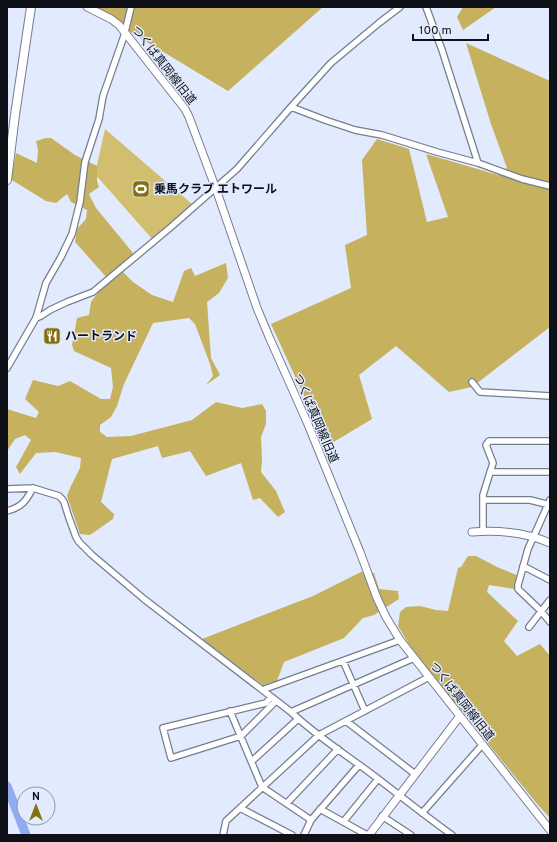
<svg xmlns="http://www.w3.org/2000/svg" width="557" height="842" font-family="Overpass,'Noto Sans JP',sans-serif">
<style>
.green{fill:#d1be6f}
.forest{fill:#c5b15e}
.lines{fill:none;stroke-linecap:round;stroke-linejoin:round}
.river{stroke:#91aaf1;stroke-width:9}
.minor-casing{stroke:#767d90;stroke-width:8}
.tertiary-casing{stroke:#767d90;stroke-width:9}
.secondary-casing{stroke:#767d90;stroke-width:10}
.minor{stroke:#fff;stroke-width:5.5}
.tertiary{stroke:#fff;stroke-width:7}
.secondary{stroke:#fff;stroke-width:8}
.labels{text-anchor:middle;stroke-width:3;stroke-linejoin:round;paint-order:stroke}
.street-label{font-size:12px;fill:#0e1118;stroke:#e2eafe}
.poi-label{font-size:12px;font-weight:bold;fill:#0e1118;stroke:#e2eafe;text-anchor:start}
</style>
<rect width="100%" height="100%" fill="#e2eafe"/>
<path class="green" d="M105,129L192,204L153,240L95,174Z"/>
<path class="forest" d="M93,7H323L228,91L132,33Z
M463,7H496L463,30L457,17Z
M466,43L550,81V327L472,387L449,392L396,346L359,375L372,419L327,446L271,324L351,288L345,245L367,235L362,160L377,139L409,149L427,222L448,217L426,154L498,175L507,168L491,124Z
M46,138H51L75,155L97,166V181L99,187L89,194L96,208L133,253L122,271L133,282L152,295L173,302L184,271L191,268L195,276L226,263L228,278L219,293L207,302L211,358L220,375L206,385L213,376L210,364L195,324L189,318L153,323L124,384L117,406L111,417L100,425V432L107,437L131,436L192,420L216,402L242,408L262,404L266,411V424L261,437L262,460L261,472L276,491L285,512L278,517L260,498L253,500L241,463L206,476L190,451L162,458L158,446L112,459L101,502L114,514L113,519L90,535L80,534L67,496L70,488L80,468L81,458L55,452L36,453L20,474L16,467L31,440L25,435L15,439L7,451V409L36,418L39,412L25,399L33,380L58,386L70,381L101,399H110L113,387L111,368L74,351L72,345L77,318L89,315L91,302L108,279L75,242L77,229L86,219L87,210L71,202L67,194L56,203L46,201L7,177V170L13,169L16,153L37,163L38,150L36,141Z
M468,556H476L497,567L524,578L514,589L489,585L487,592L518,621L504,641L517,656L540,644L550,656V818L538,805L413,651L398,626L400,612L406,607L420,606L436,610L448,611L458,568L461,567Z
M361,572L374,573L379,589L398,591L399,599L374,615L363,618L344,638L284,662L277,681L263,685L202,639L313,596Z"/>
<g class="lines">
<path class="river" d="M7,786L26,835"/>
<defs>
<path id="minor" d="M426,7L442,50L478,163
M291,107L325,120L355,130L382,135L437,152L478,163L522,179L550,186
M36,318L41,316L50,310L67,302L93,292L171,227L237,169L291,107L331,63L379,23L400,7
M7,368L36,318L46,283L61,257L72,234L80,202L85,162L99,119L103,96L124,36L131,7
M472,382L480,392L550,396
M490,472H550
M7,489L33,488L59,496L62,499L64,502L69,518L76,537L79,542L92,555L144,599L291,712C314,734 342,752 369,772C397,793 424,815 452,835
M486,500H530L550,505
M550,500L528,549L518,585V589L541,611L550,622
M7,511C22,507 26,501 33,488
M483,531V495L493,463L486,445L489,441H550
M523,566L550,580
M529,627L550,600
M343,661L365,711
M262,690L400,640
M271,697L266,703L163,728L171,758L241,736L276,701
M230,711L262,787L311,820
M291,712L414,658
M346,721L415,774
M252,761L298,719
M287,803L338,749
M240,808L292,835
M320,809L367,835
M422,813L483,744
M382,816L411,835
M344,821L378,779
M223,835L226,821L319,735L429,677
M304,835L311,820L359,765"/>
<path id="tertiary" d="M87,7L111,19L119,25L185,109L189,117L216,189L257,308L270,339L307,422L360,552L377,598L386,617L400,640L550,830
M472,532C499,530 525,532 550,543
M369,835L460,716"/>
<path id="secondary" d="M7,180L15,115L31,7"/>
</defs>
<use href="#minor" class="minor-casing"/>
<use href="#tertiary" class="tertiary-casing"/>
<use href="#secondary" class="secondary-casing"/>
<use href="#minor" class="minor"/>
<use href="#tertiary" class="tertiary"/>
<use href="#secondary" class="secondary"/>
</g>
<defs>
<symbol id="stadium-square" viewBox="-11 -11 22 22"><rect x="-9" y="-9" width="18" height="18" rx="4" fill="#84700f" stroke="#e2eafe"/><path d="M0-5a6.5 5 0 1 0 0 10a6.5 5 0 1 0 0-10ZM-3.5-1.8h7v3.6h-7Z" fill="#fff"/></symbol>
<symbol id="restaurant-square" viewBox="-11 -11 22 22"><rect x="-9" y="-9" width="18" height="18" rx="4" fill="#84700f" stroke="#e2eafe"/><path d="M-5-6h1v4h1v-4h1v4h1v-4h1v5L-1.5 .5V6h-2V.5L-5-1ZM5-6V6H3V1.5H1.5Q1.5-4 5-6Z" fill="#fff"/></symbol>
</defs>
<g fill-rule="evenodd">
<use href="#stadium-square" x="131" y="179" width="20" height="20"/>
<use href="#restaurant-square" x="42" y="326" width="20" height="20"/>
</g>
<g class="labels">
<g class="street-label">
<text transform="translate(164 65) rotate(52)" y="4">つくば真岡線旧道</text>
<text transform="translate(316 418) rotate(67)" y="4">つくば真岡線旧道</text>
<text transform="translate(462 701) rotate(52)" y="4">つくば真岡線旧道</text>
</g>
<g class="poi-label">
<text x="154" y="193">乗馬クラブ エトワール</text>
<text x="65" y="340">ハートランド</text>
</g>
</g>
<rect width="557" height="842" fill="none" stroke="#0e1118" stroke-width="16"/>
<g transform="translate(36 806)"><circle r="19" fill="#e2eafe" stroke="#8d93a2"/>
<path d="M0-3L7 15L0 10L-7 15Z" fill="#84700f"/>
<text y="-6" font-size="11" font-weight="bold" text-anchor="middle" fill="#0e1118">N</text>
</g>
<path d="M413 34v6h75v-6" fill="none" stroke="#0e1118" stroke-width="2"/>
<text x="419" y="34" font-size="12" fill="#0e1118" stroke="#e2eafe" stroke-width="3" paint-order="stroke">100 m</text>
</svg>
